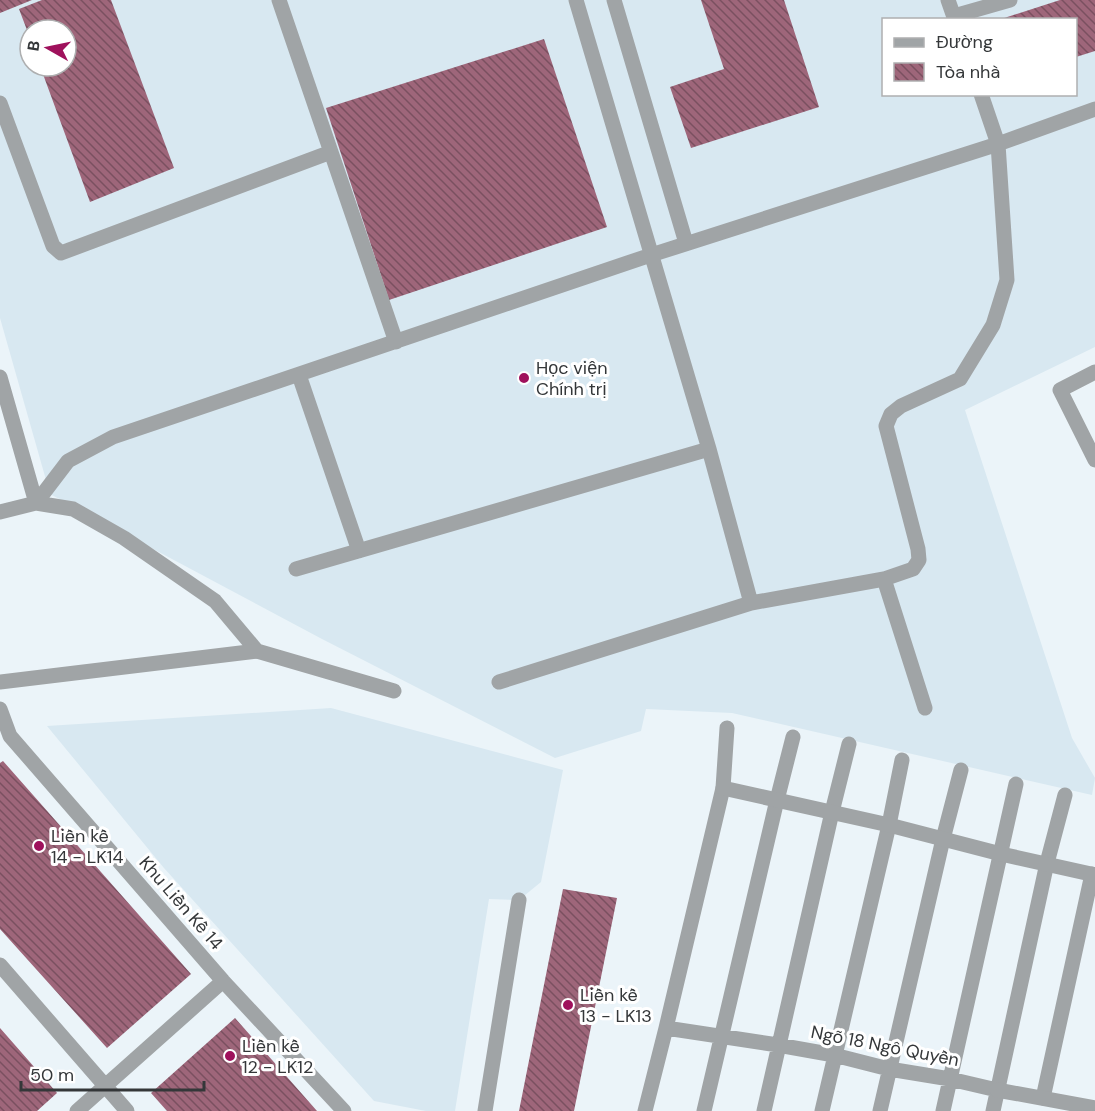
<svg xmlns="http://www.w3.org/2000/svg" width="1095" height="1111" font-family="'DM Sans',sans-serif">
<style>
.built{fill:#d8e8f1;fill-rule:evenodd}
.building{fill:url(#building-back-hatch)}
.lines{fill:none;stroke-linecap:round;stroke-linejoin:round}
.service{stroke:#a0a4a6;stroke-width:15}
.minor{stroke:#a0a4a6;stroke-width:15}
.poi-dot{fill:#9f115c;stroke:#fff;stroke-width:2}
.labels{text-anchor:middle;stroke-width:6;stroke-linejoin:round;paint-order:stroke}
.poi-label{font-size:18px;fill:#343739;stroke:#fff;text-anchor:start}
.street-label{font-size:18px;fill:#343739;stroke:#fff}
</style>
<defs>
<pattern id="building-back-hatch" width="6" height="6" patternUnits="userSpaceOnUse" patternTransform="scale(1.5)"><rect width="6" height="6" fill="#9e667a"/><path d="M-1 5l2 2M0 0l6 6M5-1l2 2" fill="none" stroke="#7a5060"/></pattern>
</defs>
<rect width="100%" height="100%" fill="#ebf4f9"/>
<path class="built" d="M0,0H1095V347L965,410L1072,738L1095,778L1092,795L732,713L646,709L641,731L555,758L322,639L50,494L0,318ZM884,20H1076V94H884ZM30,30H66V66H30Z
M331,708L563,770L541,882L519,900L489,899L455,1111H426L374,1101L164,868L47,726Z"/>
<path class="building" d="M0,0H32L0,13Z
M42,0H111L174,168L90,202L40,66H66V30H30V38L19,9Z
M701,0H784L819,107L691,148L670,87L724,69Z
M1060,0H1095V51L1076,57V20H998Z
M544,39L607,227L389,300L326,108Z
M3,761L191,974L107,1048L0,929V763Z
M563,889L617,898L574,1111H519Z
M235,1018L317,1111H167L151,1093Z
M0,1028L57,1093L37,1111H0Z"/>
<g class="lines">
<path class="service" d="M279,0L396,342
M576,0L709,449L751,603
M614,0L686,243
M948,0L955,20
M954,16L1010,0
M0,103L53,246L61,253L331,152
M1095,372L1060,390L1095,460
M299,375L359,551
M0,377L36,503
M36,503L68,461L113,437L651,255L998,144L1095,109
M0,512L36,503L73,509L124,538L215,601L257,651L394,691
M296,569L709,449
M884,579L925,708
M499,682L751,603L884,579L913,569L919,560L918,549L886,426L891,414L901,406L960,379L993,325L1007,280L998,144L981,94
M666,1028L778,1045L834,1055L889,1069L950,1079L997,1090
M1043,1098L1092,874
M485,1111L519,900
M645,1111L666,1028L723,788
M704,1111L777,800L793,737
M764,1111L832,812L849,744
M822,1111L889,825L902,760
M880,1111L943,839L961,770
M943,1111L1016,784
M993,1111L1047,863L1065,795"/>
<path class="minor" d="M0,682L257,651
M0,709L10,736L223,981L344,1111
M727,728L723,788L889,825L1001,854L1095,875
M0,965L127,1111
M997,1090L1095,1108
M77,1111L223,981"/>
</g>
<g class="poi-dot">
<circle cx="524" cy="378" r="6"/>
<circle cx="39" cy="846" r="6"/>
<circle cx="568" cy="1005" r="6"/>
<circle cx="230" cy="1056" r="6"/>
</g>
<g class="labels">
<g class="poi-label">
<text x="536" y="374">Học viện<tspan x="536" dy="21">Chính trị</tspan></text>
<text x="51" y="842">Liền kề<tspan x="51" dy="21">14 - LK14</tspan></text>
<text x="580" y="1001">Liền kề<tspan x="580" dy="21">13 - LK13</tspan></text>
<text x="242" y="1052">Liền kề<tspan x="242" dy="21">12 - LK12</tspan></text>
</g>
<g class="street-label">
<text transform="translate(181 903) rotate(49)" y="6">Khu Liền Kề 14</text>
<text transform="translate(885 1046) rotate(11)" y="6">Ngõ 18 Ngô Quyền</text>
</g>
</g>
<rect x="882" y="18" width="195" height="78" fill="#ffffff" stroke="#aeafb0" stroke-width="1.5"/>
<rect x="894" y="38" width="30" height="9" fill="#a0a4a6" stroke="#aeafb0" stroke-width="1.5"/>
<text x="936" y="48" font-size="18" fill="#343739">Đường</text>
<rect x="894" y="63" width="30" height="18" fill="url(#building-back-hatch)" stroke="#aeafb0" stroke-width="1.5"/>
<text x="936" y="78" font-size="18" fill="#343739">Tòa nhà</text>
<g transform="translate(48 48) rotate(279)"><circle r="28" fill="#ffffff" stroke="#aeafb0" stroke-width="1.5"/>
<path d="M0-4.5L10 22L0 15L-10 22Z" fill="#9f115c"/>
<text y="-9" font-size="16" font-weight="bold" text-anchor="middle" fill="#343739">B</text>
</g>
<path d="M21 1081v9h183v-9" fill="none" stroke="#343739" stroke-width="3"/>
<text x="30" y="1081" font-size="18" fill="#343739" stroke="#ffffff" stroke-width="4.5" paint-order="stroke">50 m</text>
</svg>
